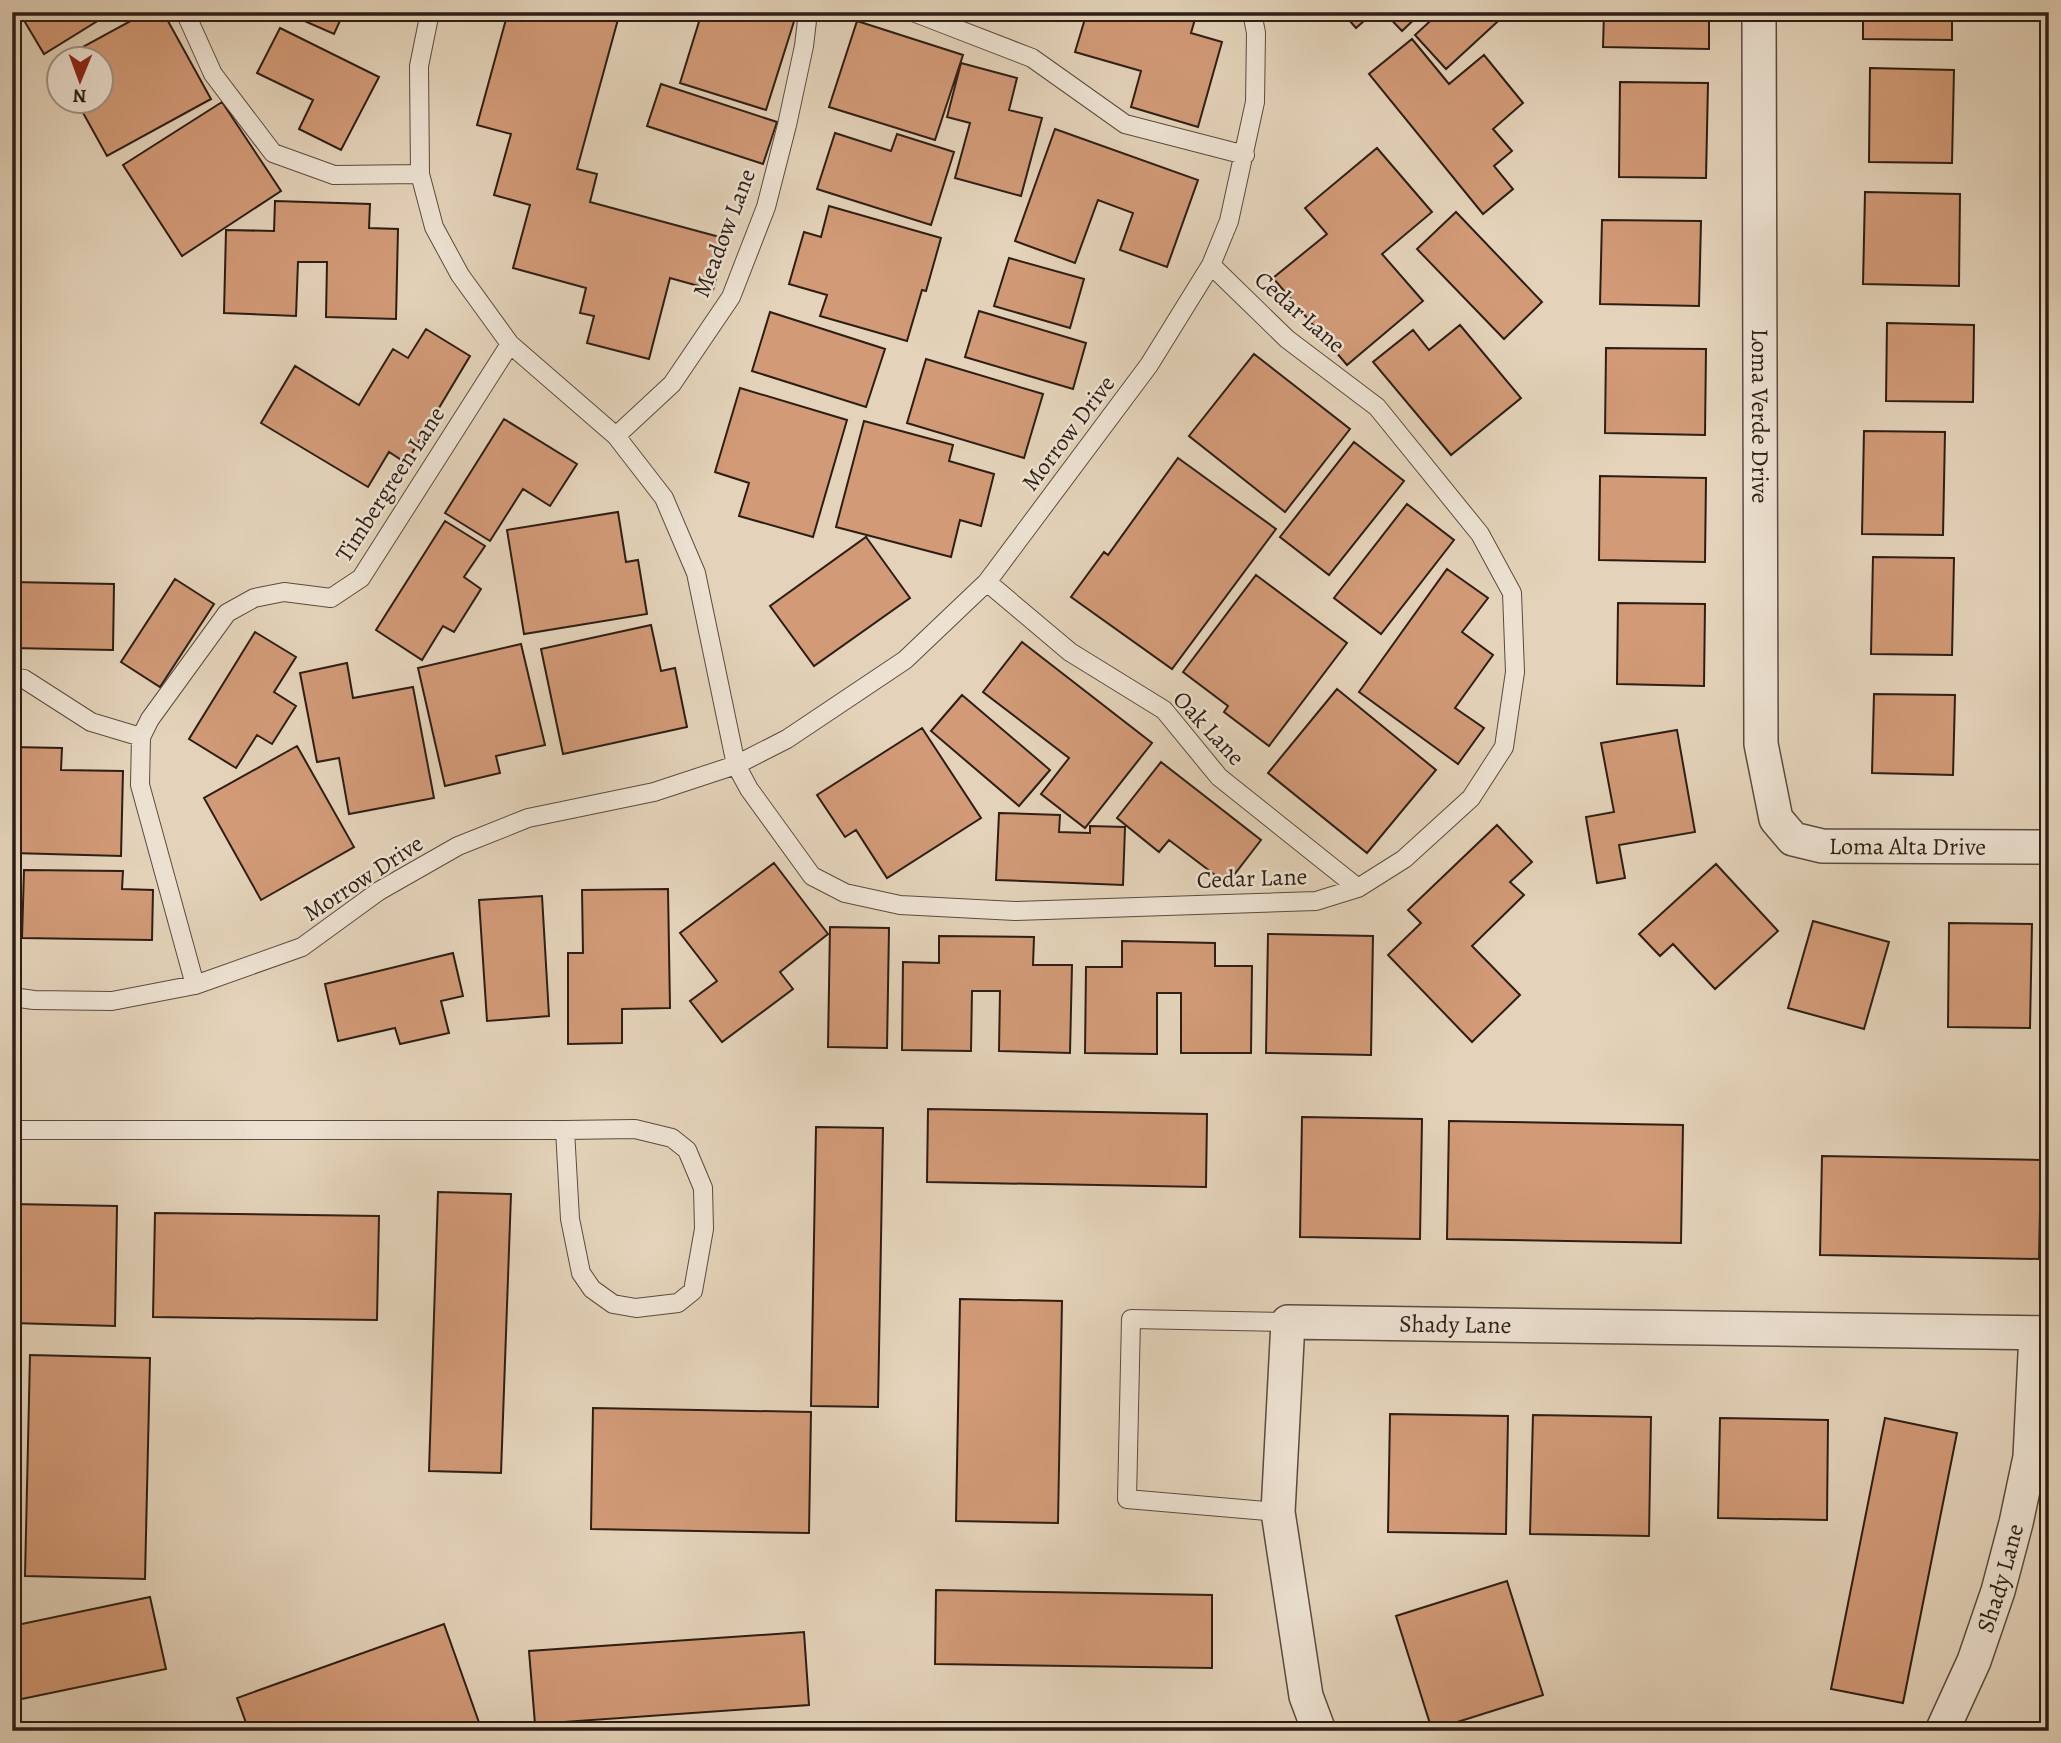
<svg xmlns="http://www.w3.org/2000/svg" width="2061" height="1743" font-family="Alegreya,serif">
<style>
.building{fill:#d29a77;stroke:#2d1e15;stroke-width:2}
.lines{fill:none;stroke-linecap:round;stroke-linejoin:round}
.lane-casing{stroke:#5b4b3e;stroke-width:20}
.street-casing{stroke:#5b4b3e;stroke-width:36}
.lane{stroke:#ede2d2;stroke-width:18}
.street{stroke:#ede2d2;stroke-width:33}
.labels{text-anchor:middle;stroke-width:5;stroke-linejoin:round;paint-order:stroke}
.street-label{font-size:24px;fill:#2d1e15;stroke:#ede2d2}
</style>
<rect width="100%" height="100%" fill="#e4d3ba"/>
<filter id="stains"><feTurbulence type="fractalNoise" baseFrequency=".00286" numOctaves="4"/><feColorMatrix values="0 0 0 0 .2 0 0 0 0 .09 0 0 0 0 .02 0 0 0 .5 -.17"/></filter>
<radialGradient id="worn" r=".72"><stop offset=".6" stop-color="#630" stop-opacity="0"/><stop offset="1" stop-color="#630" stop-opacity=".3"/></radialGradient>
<path class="building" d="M19,12H112L44,54Z
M147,12H163L211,99L107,156L77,102H102V60H60V70L55,62Z
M284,12H344L334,34Z
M508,12H620L577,169L597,174L590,202L727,239L713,290L670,278L649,359L587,343L594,316L580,313L586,288L513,268L530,205L494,195L511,134L477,125Z
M702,12H797L766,110L680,83Z
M1087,12H1197L1191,33L1222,42L1198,127L1131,107L1141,71L1075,52Z
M1342,12H1374L1356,28Z
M1384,12H1422L1402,31Z
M1440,12H1508L1446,69L1415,35Z
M1604,12H1709V49L1603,47Z
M1863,12H1952V40L1863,39Z
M857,21L963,55L935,140L829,107Z
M280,28L379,77L341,150L299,129L313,100L257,73Z
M1412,39L1449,84L1484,55L1523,103L1493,129L1512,151L1494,166L1513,189L1483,214L1369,74Z
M961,63L1017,78L1009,110L1042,118L1021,196L955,178L970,123L947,117Z
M1870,68L1954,70L1952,163L1869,162Z
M1620,82L1708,83L1706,178L1619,177Z
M661,84L777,122L763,164L647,126Z
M222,102L281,191L182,256L123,165Z
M1055,129L1198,180L1167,267L1120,250L1133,213L1098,200L1075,263L1015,241Z
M835,133L891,151L897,134L954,152L931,225L817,189Z
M1377,148L1432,212L1382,254L1423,301L1347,365L1273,278L1327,234L1305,208Z
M1865,192L1960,194L1959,286L1863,284Z
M275,201L370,204L369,228L398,229L396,319L326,317L327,262H298L296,316L224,313L226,230L274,231Z
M829,206L941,238L926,291L922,290L907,341L820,316L827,295L789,284L804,232L821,237Z
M1456,212L1542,302L1504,339L1417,249Z
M1602,220L1701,221L1699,306L1600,304Z
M1009,258L1084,279L1070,328L994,306Z
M979,311L1086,343L1073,389L965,357Z
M770,312L885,349L866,407L752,371Z
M1887,323L1974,325L1973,402L1886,401Z
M1460,325L1521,398L1451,455L1373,362L1413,330L1429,350Z
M426,329L470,356L406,463L389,452L368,487L261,423L295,366L359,405L393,349L408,358Z
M1606,348L1706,349L1705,435L1605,433Z
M1254,354L1350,429L1285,512L1189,436Z
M926,359L1043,394L1024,458L907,423Z
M740,388L847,420L813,537L739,516L749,483L715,472Z
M504,419L577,464L550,506L523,489L490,541L445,513Z
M864,421L953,445L949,461L994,474L981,526L960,520L951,557L836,527Z
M1864,431L1945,432L1943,535L1862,534Z
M1354,442L1404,481L1329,575L1280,537Z
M1178,458L1276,529L1172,669L1071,597L1104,552L1108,555Z
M1600,476L1706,478L1705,562L1599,560Z
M1407,504L1454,540L1381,634L1334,598Z
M618,512L626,562L638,560L647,614L524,634L507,530Z
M445,521L485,546L464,577L481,589L454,632L443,626L422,660L376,630Z
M866,537L910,598L814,666L770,606Z
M1873,557L1954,558L1952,655L1871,654Z
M1447,569L1488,598L1462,632L1493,655L1455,708L1484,728L1458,764L1359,692Z
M1256,575L1347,643L1269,746L1224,712L1228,706L1183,672Z
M175,579L214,604L160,687L121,662Z
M12,582L114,584L113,650L12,648Z
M1618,603L1705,604L1704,686L1617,684Z
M651,625L661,671L675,668L687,727L563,754L541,649Z
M255,632L296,657L274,692L296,706L272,744L257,735L236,768L189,739Z
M1022,642L1152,743L1085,828L1041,794L1069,758L983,692Z
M521,644L545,745L496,756L500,773L445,786L418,668Z
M347,663L353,698L413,687L434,798L349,814L339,758L317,762L300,673Z
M1337,689L1436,770L1367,853L1268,773Z
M1874,694L1955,695L1953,775L1872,773Z
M962,695L1050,770L1019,806L931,731Z
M922,728L981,818L887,878L856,830L845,837L817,795Z
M1677,730L1695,832L1619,845L1625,878L1597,883L1586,817L1614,812L1601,743Z
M297,746L354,847L261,900L204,798Z
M12,747L62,748L61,770L123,771L121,856L12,853Z
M1161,762L1261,840L1227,884L1169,840L1159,852L1117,818Z
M999,813L1060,815L1059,832L1090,833V826L1125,827L1123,885L996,880Z
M1497,825L1532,862L1510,882L1524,895L1472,946L1520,995L1472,1042L1388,955L1421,923L1408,910Z
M774,863L828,934L780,972L793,989L722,1042L690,1001L717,981L680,933Z
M1716,864L1778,931L1715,989L1673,944L1660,956L1639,934Z
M24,870L123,871L122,889L153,890L152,940L22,938Z
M668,889L670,1008L622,1009V1043L568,1044V953H583L582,890Z
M542,896L549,1016L487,1021L479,900Z
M1813,921L1889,942L1864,1029L1788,1008Z
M1949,923L2032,924L2030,1028L1948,1027Z
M830,927L889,928L887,1048L828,1047Z
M1268,934L1373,936L1371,1055L1266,1053Z
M939,936L1034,937L1033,965H1072L1070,1053L999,1051L1000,991H972L971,1051L902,1050L903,962L939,963Z
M1122,941L1215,943V966H1252L1251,1053H1181V993H1157V1054L1085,1053L1086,967H1122Z
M453,953L463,996L441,1001L449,1033L400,1044L395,1028L338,1041L325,984Z
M928,1109L1207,1114L1206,1187L927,1182Z
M1302,1117L1422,1119L1420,1239L1300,1237Z
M1449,1121L1683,1125L1681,1243L1447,1239Z
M816,1127L883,1128L878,1407L811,1406Z
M1822,1156L2041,1160L2039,1259L1820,1255Z
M438,1192L511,1194L501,1473L429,1471Z
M12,1204L117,1206L115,1326L12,1323Z
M155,1213L379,1216L377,1320L153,1317Z
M960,1299L1062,1301L1058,1523L956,1521Z
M30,1355L150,1358L145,1579L25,1576Z
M593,1408L811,1412L809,1533L591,1529Z
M1390,1414L1508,1416L1506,1534L1388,1532Z
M1533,1415L1651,1417L1649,1536L1530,1534Z
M1720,1418L1828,1420L1827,1520L1718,1518Z
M1885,1418L1957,1433L1903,1703L1831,1689Z
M1507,1581L1543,1695L1432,1730L1396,1616Z
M936,1590L1212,1595V1668L935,1664Z
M150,1597L166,1669L12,1701V1626Z
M444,1624L482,1731H249L237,1698Z
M804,1632L809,1705L535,1724L529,1651Z"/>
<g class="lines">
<defs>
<path id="lane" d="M185,12L213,74L273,153L334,175L420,174
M430,12L419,66L420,174L434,227L460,275L510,344L616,436L664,498L696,573L736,765L749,789L812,876L845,893L900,905L1015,911L1316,901L1358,888L1404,859L1471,798L1504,747L1515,672L1512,593L1480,534L1377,407L1287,339L1211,265
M913,12L1032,58L1125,124L1245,155
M616,436L672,384L731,297L766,207L787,125L804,46L808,12
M987,582L1070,652L1164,710L1219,777L1358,888
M12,677L24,679L91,722L141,737
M195,985L140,785L141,737L150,719L227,613L254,598L284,592L331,598L361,578L510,344
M12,997L34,1000L112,1001L195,985L302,947L379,891L458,846L528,818L654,792L736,765L787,739L905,660L987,582L1149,365L1211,265L1229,221L1255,102L1256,33L1252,12
M635,1129L672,1138L687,1150L703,1188L704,1229L693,1291L678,1303L636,1308L613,1304L592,1289L581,1273L570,1219L565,1130Z
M12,1130H565
M1278,1512L1127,1499L1131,1319L1288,1322"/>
<g id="street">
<path id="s1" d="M1759,12L1761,744L1776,819L1793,839L1822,846L2049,847"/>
<path id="s2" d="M1319,1731L1306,1696L1278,1512L1288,1322L2049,1333"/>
<path id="s3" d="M1942,1731L1974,1661L1998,1591L2016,1523L2030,1457L2036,1333"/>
</g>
</defs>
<use href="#lane" class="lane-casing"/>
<use href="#street" class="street-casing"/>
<use href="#lane" class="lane"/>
<use href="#street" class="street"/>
</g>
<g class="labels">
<g class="street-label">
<text transform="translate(724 233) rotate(-69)" y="8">Meadow Lane</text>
<text transform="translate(1300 312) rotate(41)" y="8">Cedar Lane</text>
<text dy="8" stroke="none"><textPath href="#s1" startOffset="404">Loma Verde Drive</textPath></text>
<text transform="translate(1068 433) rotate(-53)" y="8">Morrow Drive</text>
<text transform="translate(390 484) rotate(-57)" y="8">Timbergreen Lane</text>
<text transform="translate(1209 728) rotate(47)" y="8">Oak Lane</text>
<text dy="8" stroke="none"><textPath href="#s1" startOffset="950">Loma Alta Drive</textPath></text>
<text transform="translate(363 878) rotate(-33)" y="8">Morrow Drive</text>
<text transform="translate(1252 878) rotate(-2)" y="8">Cedar Lane</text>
<text dy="8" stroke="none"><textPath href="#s2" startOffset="581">Shady Lane</textPath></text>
<text dy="8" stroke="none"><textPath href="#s3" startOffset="164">Shady Lane</textPath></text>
</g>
</g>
<rect width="2061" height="1743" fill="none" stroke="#e4d3ba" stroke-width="42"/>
<rect x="14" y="14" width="2033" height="1715" fill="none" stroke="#2d1e15" stroke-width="3.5"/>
<rect x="21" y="21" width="2019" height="1701" fill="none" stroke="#2d1e15" stroke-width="2"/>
<g transform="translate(80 80) rotate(181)"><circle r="33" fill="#ede2d2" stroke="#a09486" stroke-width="2"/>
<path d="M0-5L12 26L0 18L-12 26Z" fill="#8f2418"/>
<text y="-10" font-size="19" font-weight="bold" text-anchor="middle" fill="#2d1e15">N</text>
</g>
<rect width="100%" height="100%" filter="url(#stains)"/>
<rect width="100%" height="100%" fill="url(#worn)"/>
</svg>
